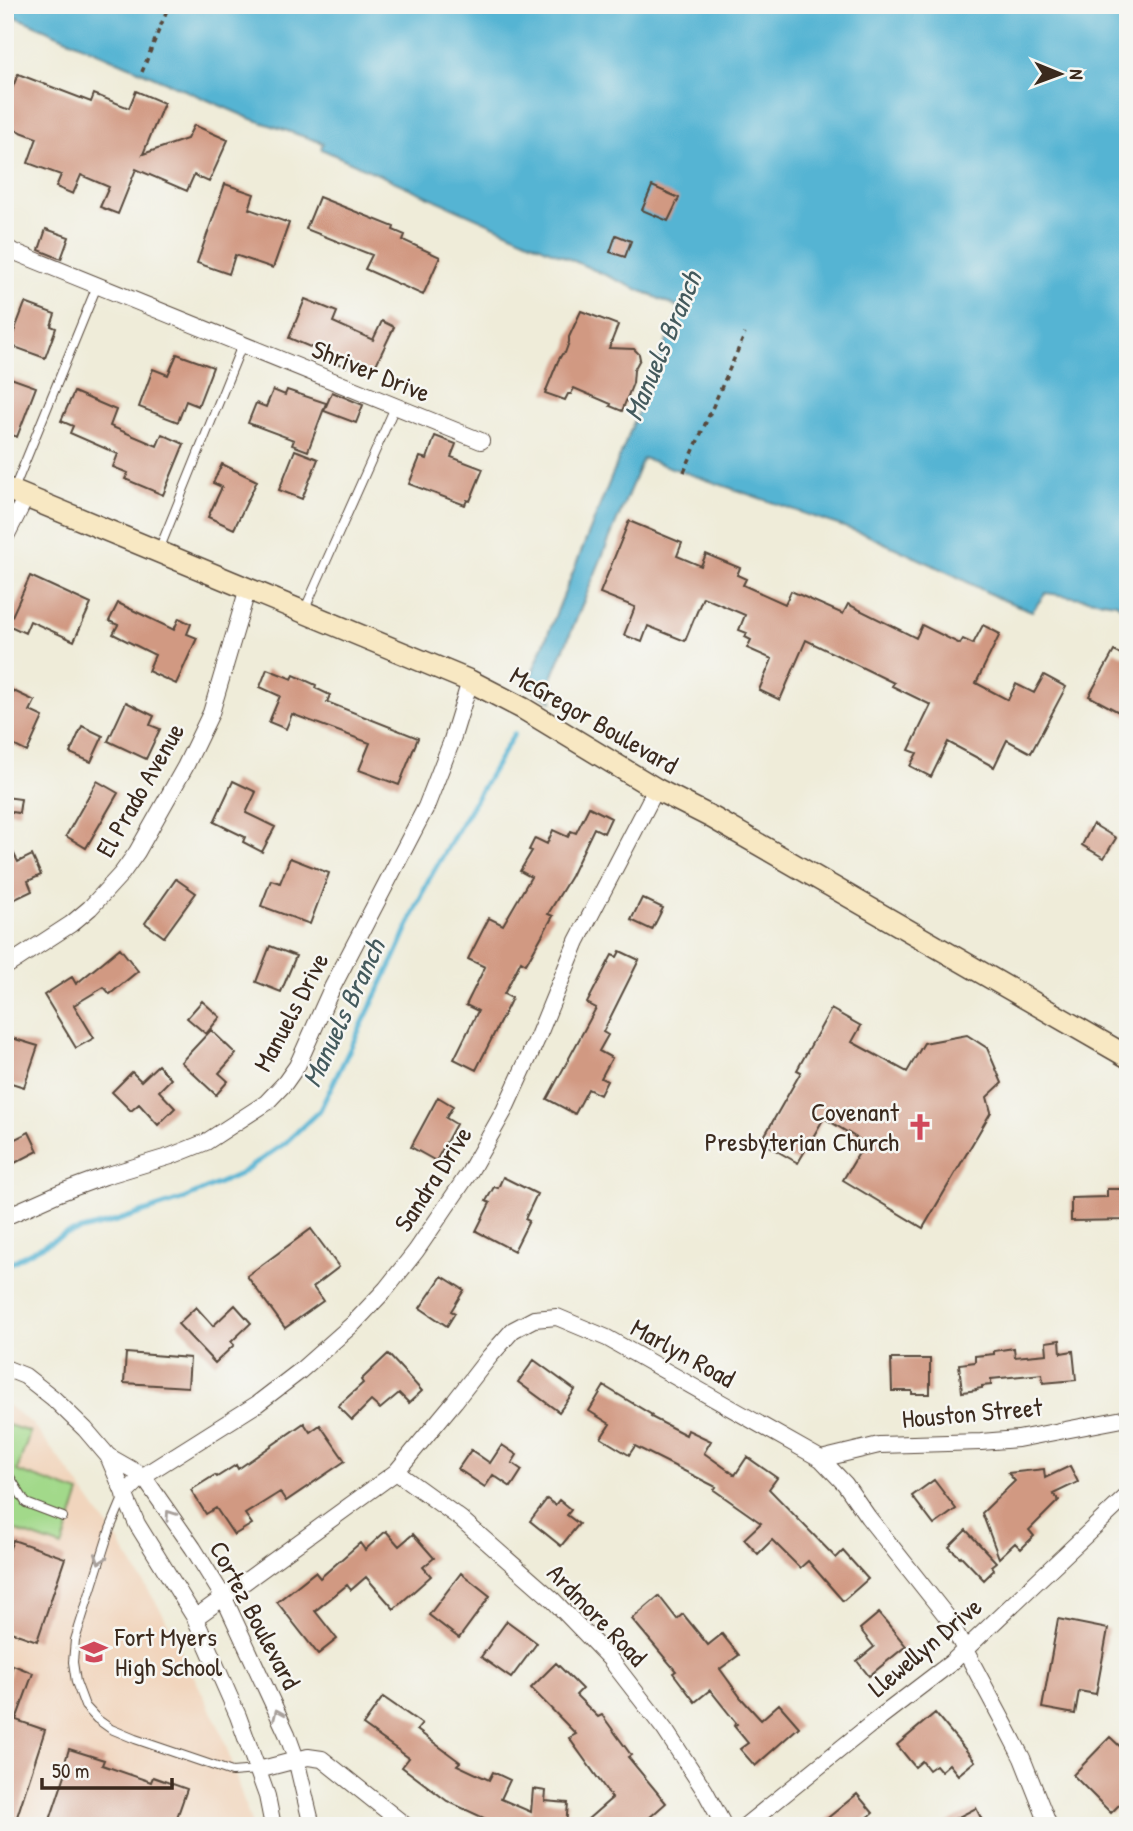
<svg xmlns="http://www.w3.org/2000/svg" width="1133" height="1831" font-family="'Patrick Hand',sans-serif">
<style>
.built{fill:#f1d5bd}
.green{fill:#a2d98a;stroke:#6e8254;stroke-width:2}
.water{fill:#54b4d3;stroke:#486f78;stroke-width:2}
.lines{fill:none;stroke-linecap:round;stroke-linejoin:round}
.stream{stroke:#54b4d3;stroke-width:5}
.building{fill:#d19982}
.service-casing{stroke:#56473a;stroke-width:10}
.minor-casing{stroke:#56473a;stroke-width:18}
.secondary-casing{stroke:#56473a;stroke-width:24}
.path{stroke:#56473a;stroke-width:3.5;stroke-dasharray:5 5;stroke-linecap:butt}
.service{stroke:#fff;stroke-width:8}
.minor{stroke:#fff;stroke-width:16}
.secondary{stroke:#f8e8c3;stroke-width:21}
.oneway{stroke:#a79f9a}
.labels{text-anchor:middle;stroke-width:5;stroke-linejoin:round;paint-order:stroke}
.street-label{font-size:26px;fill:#3b2a1e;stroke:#f6f6f2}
.poi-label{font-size:26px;fill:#3b2a1e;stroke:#f6f6f2;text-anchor:end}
.water-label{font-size:28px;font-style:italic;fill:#445a5d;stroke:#f6f6f2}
</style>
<rect width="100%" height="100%" fill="#f6f6f2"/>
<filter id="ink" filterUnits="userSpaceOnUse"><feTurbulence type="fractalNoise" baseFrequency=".0143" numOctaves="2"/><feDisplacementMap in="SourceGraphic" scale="14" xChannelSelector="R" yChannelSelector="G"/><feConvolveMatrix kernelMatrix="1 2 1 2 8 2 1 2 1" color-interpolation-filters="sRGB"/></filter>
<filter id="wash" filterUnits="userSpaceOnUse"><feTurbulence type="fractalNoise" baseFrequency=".00686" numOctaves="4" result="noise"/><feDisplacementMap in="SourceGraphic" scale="28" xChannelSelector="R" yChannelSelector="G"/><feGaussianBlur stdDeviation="1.57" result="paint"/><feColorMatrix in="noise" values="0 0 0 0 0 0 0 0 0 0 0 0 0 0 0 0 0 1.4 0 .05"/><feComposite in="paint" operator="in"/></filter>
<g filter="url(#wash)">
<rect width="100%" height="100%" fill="#efecd9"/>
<path class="built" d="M5,1403L32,1424L74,1478L118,1541L163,1614L221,1731L252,1826H5Z"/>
<path class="green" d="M5,1424L30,1432L17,1471L80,1493L62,1547L5,1527V1504L10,1489L5,1487Z"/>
<path class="water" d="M5,5H1128V612L1116,603L1046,593L1032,611L998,598L952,574L867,535L643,458L551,680L555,687L551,696L552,701L528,687L530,678L680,308L321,149L323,143L249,118L5,12Z"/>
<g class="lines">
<path class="stream" d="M5,1266L65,1234L113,1222L181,1200L240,1174L285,1143L320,1110L394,959L429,879L514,734"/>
</g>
<g id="blocks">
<path class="building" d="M18,74L91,102L94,94L129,108L136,91L164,103L143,154L187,139L194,125L228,140L209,182L194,175L187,191L136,169L118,214L100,207L109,187L81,175L73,194L56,187L61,175L28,163L37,138L5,126V106Z
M225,184L254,194L249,209L289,223L273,268L235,255L229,274L197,263Z
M652,186L679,198L668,221L642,210Z
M319,197L394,227L393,230L405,235L403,240L440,257L423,295L365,269L372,255L306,229Z
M46,229L69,237L61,259L39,250Z
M616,235L631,241L625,257L610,252Z
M305,299L337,312L333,322L373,340L382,321L394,327L372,373L348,362L346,367L327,359L329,355L289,338Z
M25,303L55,314L51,326L56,328L45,358L9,345Z
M581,311L618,325L609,348L634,349L639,354L640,359L634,370L633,383L622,411L610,406L611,404L574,388L571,394H568L565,400L545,393L558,361L562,354L565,353L569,342V337Z
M177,354L213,367L198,406L186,401L178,422L139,407L153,369L168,375Z
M5,376L36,387L17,437L5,432Z
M273,390L285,395L287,390L326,403L308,451L292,445L294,440L248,423L256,403L266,407Z
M74,392L116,410L110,426L157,446L162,434L184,444L163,495L125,479L128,473L113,467L118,454L70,433L73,426L61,421Z
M332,392L363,405L356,423L324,411Z
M435,436L456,444L451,457L483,469L470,501L467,500L465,505L409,484L420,457L427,459Z
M295,450L318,459L302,499L279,490Z
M222,464L257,481L234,529L208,517L222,487L213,483Z
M629,521L682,543L677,556L701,566L706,554L740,568L737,575L746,579L743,585L785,604L791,591L843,614L848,604L916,638L922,625L960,644L963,639L973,644L983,625L1000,634L976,683L1008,700L1016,684L1034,693L1044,675L1066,687L1031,753L1007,740L994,767L948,742L931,777L910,766L917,753L909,750L931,705L892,686L894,683L806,640L780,700L759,690L772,659L747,648L751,640L745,637L747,633L739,630L745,615L703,597L685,641L648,626L642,642L624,635L635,607L600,593Z
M30,576L91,604L74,641L30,621L25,633L8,625Z
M118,603L174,630L179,618L191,624L187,634L197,638L176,684L148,671L155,655L113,634L118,625L109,621Z
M1114,651L1128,658V717L1089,696Z
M267,669L292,679L294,675L316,685L315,688L330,695L327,702L418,738L399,785L359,770L370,743L292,714L286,729L269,722L280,696L260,687Z
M5,687L35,701L30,711L43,717L27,752L5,741Z
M126,702L154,716L150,725L160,729L146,759L108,741Z
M82,726L103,736L91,762L70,753Z
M97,781L118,793L86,848L66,836Z
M233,781L256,792L246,813L275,827L262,852L243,842L245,837L214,822Z
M5,797L21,799L19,813L5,811Z
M589,807L611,818L604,833L594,828L571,876L548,914L553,916L526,964L521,961L504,994L512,998L476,1070L454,1059L478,1011L466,1005L485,967L468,959L489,918L503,925L531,877L520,871L532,851L529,850L535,838L547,844L553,830L568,837L571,831L576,833Z
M1093,824L1116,838L1104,858L1082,845Z
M5,836L18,862L32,855L41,875L28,881L32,891L5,904Z
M290,858L329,873L310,924L261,906L271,880L280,883Z
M176,879L196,893L164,937L145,923Z
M642,898L663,908L652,930L631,920Z
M270,946L296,956L281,992L256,982Z
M120,948L138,971L110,994L104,987L74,1005L94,1038L76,1048L44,995L72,977L76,984Z
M620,951L639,960L603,1032L608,1035L599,1051L612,1058L601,1078L607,1081L600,1095L588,1089L575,1114L547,1099L596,1008L587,1003L612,955L617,957Z
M202,1001L220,1017L206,1034L187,1018Z
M831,1009L861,1026L852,1042L907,1072L924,1043L967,1035L987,1048L1002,1083L987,1097L991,1112L923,1228L843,1180L865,1143L824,1118L798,1163L761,1142L801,1072L797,1070Z
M211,1030L236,1054L219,1073L228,1081L216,1095L181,1062Z
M5,1036L38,1046L24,1087L5,1081Z
M158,1065L171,1079L159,1091L175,1108L158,1125L139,1104L131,1111L112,1092L132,1072L141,1081Z
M438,1097L453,1106L446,1118L456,1124L436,1161L411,1147Z
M29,1132L38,1151L5,1168V1144Z
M503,1177L537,1194L525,1219L529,1221L514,1251L476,1231L490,1203L486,1201L494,1187L498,1188Z
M1107,1189H1128V1220L1071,1221V1198L1107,1197Z
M311,1229L339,1267L313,1287L323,1301L285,1328L247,1276Z
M442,1276L464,1290L451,1311L455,1313L447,1326L420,1308Z
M235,1305L251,1323L231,1342L234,1345L215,1363L178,1324L196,1307L213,1326Z
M1060,1340L1061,1353L1073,1351L1076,1380L1043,1383L1042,1374L991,1379V1385L982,1386V1388L976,1389L977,1390L962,1392L959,1364L975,1362V1356L994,1354V1351L1014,1348L1015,1357L1047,1354L1046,1342Z
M126,1353L190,1358L188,1387L124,1383Z
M388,1354L422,1391L409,1403L399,1393L380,1409L371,1401L352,1420L338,1406L363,1383L361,1380Z
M891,1359H930V1394H912V1391H892Z
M534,1360L575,1390L559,1412L518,1382Z
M604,1386L652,1415L651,1417L686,1435L688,1430L711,1441L704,1453L735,1475L747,1457L777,1478L769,1489L836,1558L843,1551L868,1579L843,1601L808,1561L800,1568L772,1540L758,1554L744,1539L761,1523L714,1490L716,1487L635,1446L629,1455L601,1438L610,1424L589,1411Z
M304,1423L310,1432L320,1425L345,1461L286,1501L280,1492L245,1514L252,1524L234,1535L216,1508L206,1514L191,1490L215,1475L217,1477L236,1465L238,1469Z
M502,1445L517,1455L512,1463L522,1470L511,1487L493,1475L485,1487L458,1469L471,1450L490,1463Z
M1070,1466L1078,1482L1053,1494L1059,1500L1029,1530L1034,1536L1021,1549L1015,1543L999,1558L982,1513L1015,1481L1008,1473L1044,1469L1045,1478Z
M934,1480L956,1509L934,1525L912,1496Z
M547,1499L555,1505L559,1500L571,1510L567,1515L579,1524L561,1546L530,1521Z
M966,1530L996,1562L991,1566L994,1570L984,1580L961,1556L960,1557L949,1547Z
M386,1531L399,1546L413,1534L434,1558L423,1567L431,1576L394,1609L366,1577L351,1590L347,1585L315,1611L337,1639L318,1654L277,1602L315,1572L320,1578L360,1543L365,1550Z
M13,1540L65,1558L37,1641L5,1630V1561Z
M461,1573L490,1596L459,1638L429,1615Z
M659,1596L677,1619L683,1614L708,1645L722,1634L739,1655L720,1669L741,1698L761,1720L779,1704L799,1727L755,1766L740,1749L748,1743L734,1726L737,1724L710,1690L695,1702L673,1673L676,1671L632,1619Z
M879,1613L906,1646L869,1676L857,1661L874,1647L860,1629Z
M1058,1619L1108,1629L1096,1694L1079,1691L1075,1714L1042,1708Z
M507,1621L537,1643L511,1678L481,1657Z
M556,1663L582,1689L576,1695L598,1717L602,1715L631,1755L628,1757L666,1803L640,1826H580L612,1798L569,1738L576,1734L531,1688Z
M13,1665L33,1673L16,1720L45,1730L14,1826H5V1689Z
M383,1697L422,1724L417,1730L460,1762L457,1765L489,1780L493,1772L510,1780L501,1799L531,1812L533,1789L546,1791L545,1801L568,1803L566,1826H501L447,1801L402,1767L409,1758L363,1725Z
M935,1713L975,1761L958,1775L949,1764L941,1771L936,1765L929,1770L922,1761L915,1767L897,1745Z
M1110,1737L1128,1754V1796L1111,1813L1073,1775Z
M69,1749L104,1760L102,1765L151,1782L153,1777L187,1789L174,1826H48L69,1763L65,1762Z
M857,1794L873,1813L858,1826H818Z
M976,1808L985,1826H941Z"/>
</g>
</g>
<g filter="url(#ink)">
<use href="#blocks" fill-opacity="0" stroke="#56473a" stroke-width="2"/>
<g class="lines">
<defs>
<path id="service" d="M14,489L97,286
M159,550L242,345
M304,611L395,407
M5,1469L26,1503L63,1517
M123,1498L110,1529L75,1640L73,1662L76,1682L85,1706L97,1719L111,1729L135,1739L232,1772L257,1770"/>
<path id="minor" d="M5,248L481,441
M5,538L26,497
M5,967L71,924L90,908L122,873L137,852L185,767L211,713L248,588
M5,1217L59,1193L105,1176L171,1156L206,1142L266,1103L285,1083L297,1066L332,988L426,807L451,743L470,681
M5,1368L25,1376L53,1398L85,1429L108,1456L137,1524L195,1618L238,1716L267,1796L273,1826
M108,1456L143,1476L193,1548L224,1598L287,1734L296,1759L312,1826
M821,1459L879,1445L981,1442L1018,1439L1128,1418
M396,1472L461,1519L552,1599L610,1659L665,1730L705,1791L724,1826
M124,1495L143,1476L257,1404L300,1371L353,1324L386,1289L416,1251L469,1173L504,1111L537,1039L577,941L656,789
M195,1618L396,1472L455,1401L490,1356L513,1330L534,1319L557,1317L607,1338L821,1459L845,1484L868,1517L948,1618L1005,1725L1022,1758L1049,1826
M258,1770L308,1757L322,1759L406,1826
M745,1826L875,1721L951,1663L1128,1495"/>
<path id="secondary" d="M5,488L470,681L524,709L656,789L713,818L1128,1057"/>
</defs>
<use href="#service" class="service-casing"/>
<use href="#minor" class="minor-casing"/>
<use href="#secondary" class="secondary-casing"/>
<path class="path" d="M142,72L169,5
M684,472L745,334"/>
<use href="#service" class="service"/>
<use href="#minor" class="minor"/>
<use href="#secondary" class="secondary"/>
</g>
<defs><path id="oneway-chevron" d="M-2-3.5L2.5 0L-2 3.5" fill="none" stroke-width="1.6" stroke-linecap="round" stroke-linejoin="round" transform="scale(1.75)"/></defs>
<g class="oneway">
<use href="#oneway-chevron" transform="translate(170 1515) rotate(-125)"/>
<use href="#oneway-chevron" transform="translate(100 1559) rotate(109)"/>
<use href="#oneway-chevron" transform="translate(278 1714) rotate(-114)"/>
</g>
</g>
<defs>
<symbol id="church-bare" viewBox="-9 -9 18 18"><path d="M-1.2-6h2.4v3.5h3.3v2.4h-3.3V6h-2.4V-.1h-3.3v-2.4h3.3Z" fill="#d1495b" stroke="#f6f6f2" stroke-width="2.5" paint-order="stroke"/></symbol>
<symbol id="school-bare" viewBox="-9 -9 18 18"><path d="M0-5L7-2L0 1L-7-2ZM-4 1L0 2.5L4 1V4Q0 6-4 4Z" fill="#d1495b" stroke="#f6f6f2" stroke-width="2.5" paint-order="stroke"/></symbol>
</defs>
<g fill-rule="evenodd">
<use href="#church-bare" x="901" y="1108" width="38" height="38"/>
<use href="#school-bare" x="75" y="1633" width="38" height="38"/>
</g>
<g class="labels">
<g class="street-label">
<text transform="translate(371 371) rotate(22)" y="9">Shriver Drive</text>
<text transform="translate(594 720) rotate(30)" y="9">McGregor Boulevard</text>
<text transform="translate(140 790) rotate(-60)" y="9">El Prado Avenue</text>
<text transform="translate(291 1012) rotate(-62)" y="9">Manuels Drive</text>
<text transform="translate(433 1179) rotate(-57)" y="9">Sandra Drive</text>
<text transform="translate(683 1353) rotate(29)" y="9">Marlyn Road</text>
<text transform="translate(972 1413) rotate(-5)" y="9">Houston Street</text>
<text transform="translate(255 1615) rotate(62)" y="9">Cortez Boulevard</text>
<text transform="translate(597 1615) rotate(46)" y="9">Ardmore Road</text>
<text transform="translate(925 1647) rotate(-40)" y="9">Llewellyn Drive</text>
</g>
<g class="poi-label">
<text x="899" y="1121">Covenant<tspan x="899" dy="30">Presbyterian Church</tspan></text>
<text x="115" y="1646" text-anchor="start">Fort Myers<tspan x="115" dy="30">High School</tspan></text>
</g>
<g class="water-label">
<text transform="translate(662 346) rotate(-67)" y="10">Manuels Branch</text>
<text transform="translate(343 1013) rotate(-65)" y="10">Manuels Branch</text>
</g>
</g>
<rect width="1133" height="1831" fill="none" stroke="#f6f6f2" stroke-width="28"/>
<g transform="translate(1060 74) rotate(91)" stroke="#f6f6f2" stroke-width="5" paint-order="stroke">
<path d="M0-5L12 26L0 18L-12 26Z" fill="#3b2a1e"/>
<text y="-10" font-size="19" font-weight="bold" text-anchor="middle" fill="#3b2a1e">N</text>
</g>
<path d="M42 1778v10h130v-10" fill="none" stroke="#3b2a1e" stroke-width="3.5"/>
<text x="52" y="1778" font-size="21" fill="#3b2a1e" stroke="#f6f6f2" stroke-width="5" paint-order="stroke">50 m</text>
</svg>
